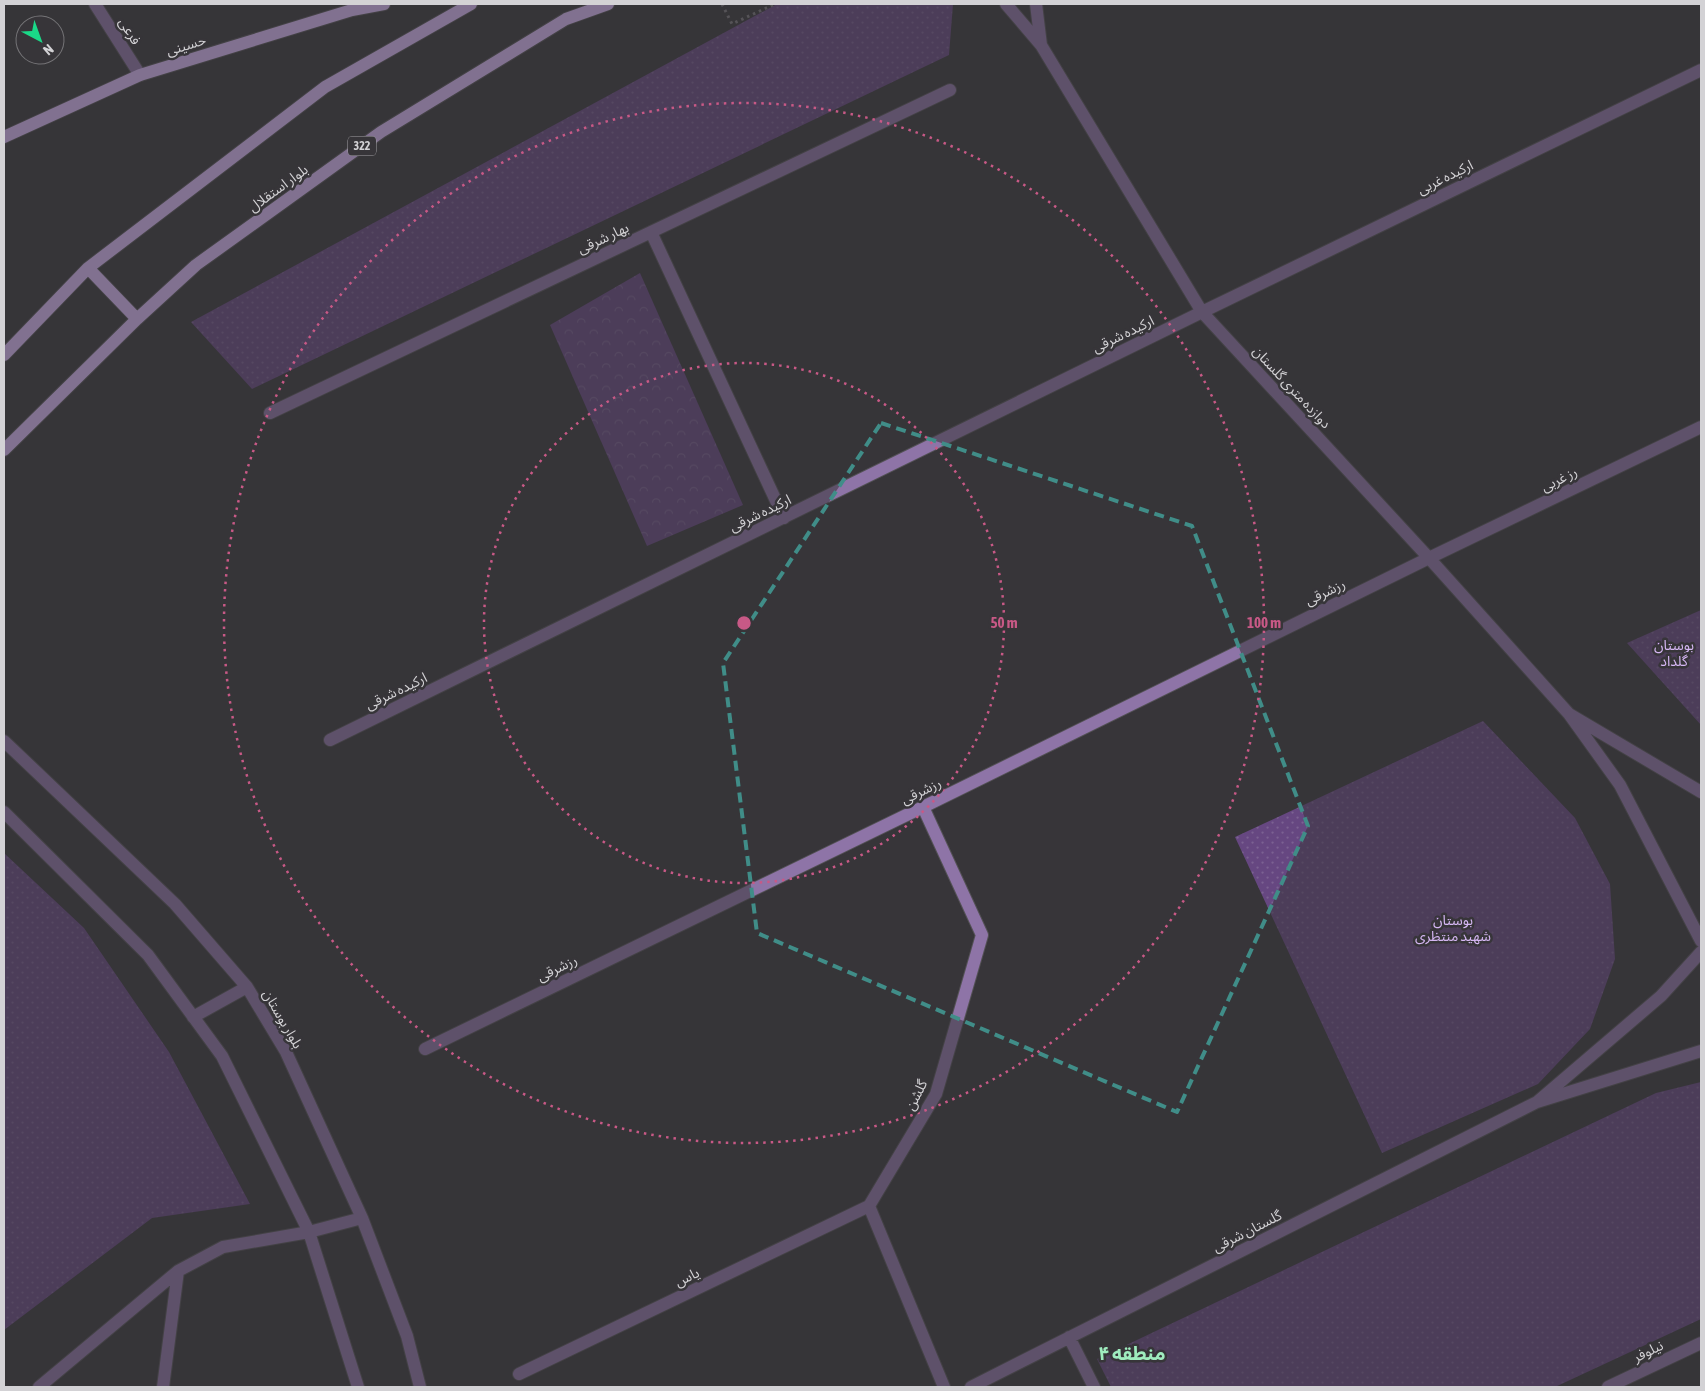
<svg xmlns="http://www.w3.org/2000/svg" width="1705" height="1391" font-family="'Asap Condensed','Noto Sans Arabic',sans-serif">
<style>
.grass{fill:url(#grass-dots)}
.forest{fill:url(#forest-crowns)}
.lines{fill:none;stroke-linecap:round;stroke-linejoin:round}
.minor-casing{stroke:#535155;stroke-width:14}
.major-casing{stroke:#535155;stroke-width:14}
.path{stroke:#7a787c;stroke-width:3;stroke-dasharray:2.5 4;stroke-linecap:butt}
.minor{stroke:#8e74a7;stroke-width:12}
.major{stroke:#dbbbfa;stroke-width:12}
.marked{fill:none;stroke:#408d88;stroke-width:4;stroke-dasharray:10 6;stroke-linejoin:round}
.ring{fill:none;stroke:#c85986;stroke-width:2.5;stroke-dasharray:2.5 5}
.labels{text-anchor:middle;stroke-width:5;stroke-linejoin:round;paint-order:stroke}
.shield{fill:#373539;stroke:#a4a3a6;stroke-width:1}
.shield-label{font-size:12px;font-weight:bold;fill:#d3d2d5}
.street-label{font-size:14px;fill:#d3d2d5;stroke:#373539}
.park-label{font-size:14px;fill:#d6b7f4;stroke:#373539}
.district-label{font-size:19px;font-weight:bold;fill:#9fecbe;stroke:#373539}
.centre{fill:#c85986;stroke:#373539;stroke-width:2.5}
.ring-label{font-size:15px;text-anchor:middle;font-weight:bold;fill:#c85986;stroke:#373539;stroke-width:5;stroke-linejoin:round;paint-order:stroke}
</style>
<defs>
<pattern id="grass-dots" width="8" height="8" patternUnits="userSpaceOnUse" patternTransform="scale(1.25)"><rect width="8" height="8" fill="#664781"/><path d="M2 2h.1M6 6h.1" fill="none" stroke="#7b6192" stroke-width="1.8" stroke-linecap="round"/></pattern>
<pattern id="forest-crowns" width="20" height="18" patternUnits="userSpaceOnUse" patternTransform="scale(1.25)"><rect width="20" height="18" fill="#664781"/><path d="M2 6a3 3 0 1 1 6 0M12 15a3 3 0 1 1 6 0" fill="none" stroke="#7b6192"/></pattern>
</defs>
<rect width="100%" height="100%" fill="#373539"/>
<path class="grass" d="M777,4H953L949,55L252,389L191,322Z
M1701,610V725L1627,643Z
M1483,721L1575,818L1610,884L1615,959L1590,1029L1538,1084L1382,1153L1235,837Z
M4,853L84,928L169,1052L250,1204L152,1218L4,1330Z
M1701,1082V1319L1555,1387H1111L1097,1359L1656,1093Z"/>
<path class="forest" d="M640,273L743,505L647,546L550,325Z"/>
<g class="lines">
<defs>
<path id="minor" d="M95,4L140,75
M1006,4L1041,45L1202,312L1429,558L1569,714
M1036,4L1041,45
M651,232L784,518
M270,413L950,90
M330,740L1202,312L1701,70
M4,741L175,904L247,987L286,1052L362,1218L407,1336L420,1387
M1701,792L1569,714L1620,785L1701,941
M923,807L982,935L936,1094L869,1206L944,1387
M4,812L148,955L222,1056L309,1232L358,1387
M1701,952L1661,996L1537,1102L1701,1051
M193,1017L247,987
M425,1049L923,807L1429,558L1701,427
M1069,1337L1094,1387
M519,1374L869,1206
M39,1387L178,1271L223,1247L309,1232L362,1218
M163,1387L178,1271
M971,1387L1537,1102
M1608,1387L1701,1343"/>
<path id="major" d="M4,137L140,75L352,10L384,4
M88,268L137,319
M4,355L88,268L325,87L471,4
M4,450L137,319L196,265L381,132L566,19L608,4"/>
</defs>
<use href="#minor" class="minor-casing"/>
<use href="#major" class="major-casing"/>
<path class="path" d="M722,4L732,24L775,4"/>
<use href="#minor" class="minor"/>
<use href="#major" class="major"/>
</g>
<path d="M0 0H1705V1391H0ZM881,423L1192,526L1308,826L1177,1112L757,933L723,663Z" fill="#373539" fill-opacity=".55" fill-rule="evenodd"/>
<path class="marked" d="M881,423L1192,526L1308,826L1177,1112L757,933L723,663Z"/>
<g class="ring">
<circle cx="744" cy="623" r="260"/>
<circle cx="744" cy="623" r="520"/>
</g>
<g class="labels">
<rect class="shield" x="348" y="136.5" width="28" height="19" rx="4"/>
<g class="shield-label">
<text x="362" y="150">322</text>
</g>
<g class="street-label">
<text transform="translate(130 31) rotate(58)" y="5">فرعی</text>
<text transform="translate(186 45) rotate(-17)" y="5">حسینی</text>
<text transform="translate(1445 177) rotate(-26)" y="5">ارکیده غربی</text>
<text transform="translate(278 188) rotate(-36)" y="5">بلوار استقلال</text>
<text transform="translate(603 238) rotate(-25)" y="5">بهار شرقی</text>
<text transform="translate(1123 334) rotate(-26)" y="5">ارکیده شرقی</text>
<text transform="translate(1292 387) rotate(47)" y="5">دوازده متری گلستان</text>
<text transform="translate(1559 479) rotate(-26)" y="5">رز غربی</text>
<text transform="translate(760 513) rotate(-26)" y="5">ارکیده شرقی</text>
<text transform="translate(1325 592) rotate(-26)" y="5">رزشرقی</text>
<text transform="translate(396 691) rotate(-26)" y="5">ارکیده شرقی</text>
<text transform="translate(921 791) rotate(-26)" y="5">رزشرقی</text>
<text transform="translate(557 968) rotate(-26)" y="5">رزشرقی</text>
<text transform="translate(283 1019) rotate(60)" y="5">بلوار بوستان</text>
<text transform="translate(916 1095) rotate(-63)" y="5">گلشن</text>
<text transform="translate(1247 1231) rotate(-27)" y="5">گلستان شرقی</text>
<text transform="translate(687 1277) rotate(-26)" y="5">یاس</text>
<text transform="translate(1648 1351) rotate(-26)" y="5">نیلوفر</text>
</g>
<g class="park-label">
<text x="1674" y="650">بوستان<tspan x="1674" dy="16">گلداد</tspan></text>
<text x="1453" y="925">بوستان<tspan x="1453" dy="16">شهید منتظری</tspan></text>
</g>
<g class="district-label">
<text x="1132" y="1360">منطقه ۴</text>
</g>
</g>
<circle cx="744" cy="623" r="8" class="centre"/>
<g class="ring-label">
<text x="1004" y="628">50 m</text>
<text x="1264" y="628">100 m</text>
</g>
<rect width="1705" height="1391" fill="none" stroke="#d3d2d5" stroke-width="10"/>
<g transform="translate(40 40) rotate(139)"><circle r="24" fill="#373539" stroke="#757477"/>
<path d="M0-4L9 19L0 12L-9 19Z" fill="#1ad988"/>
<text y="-8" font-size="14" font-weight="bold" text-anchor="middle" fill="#d3d2d5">N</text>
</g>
</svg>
